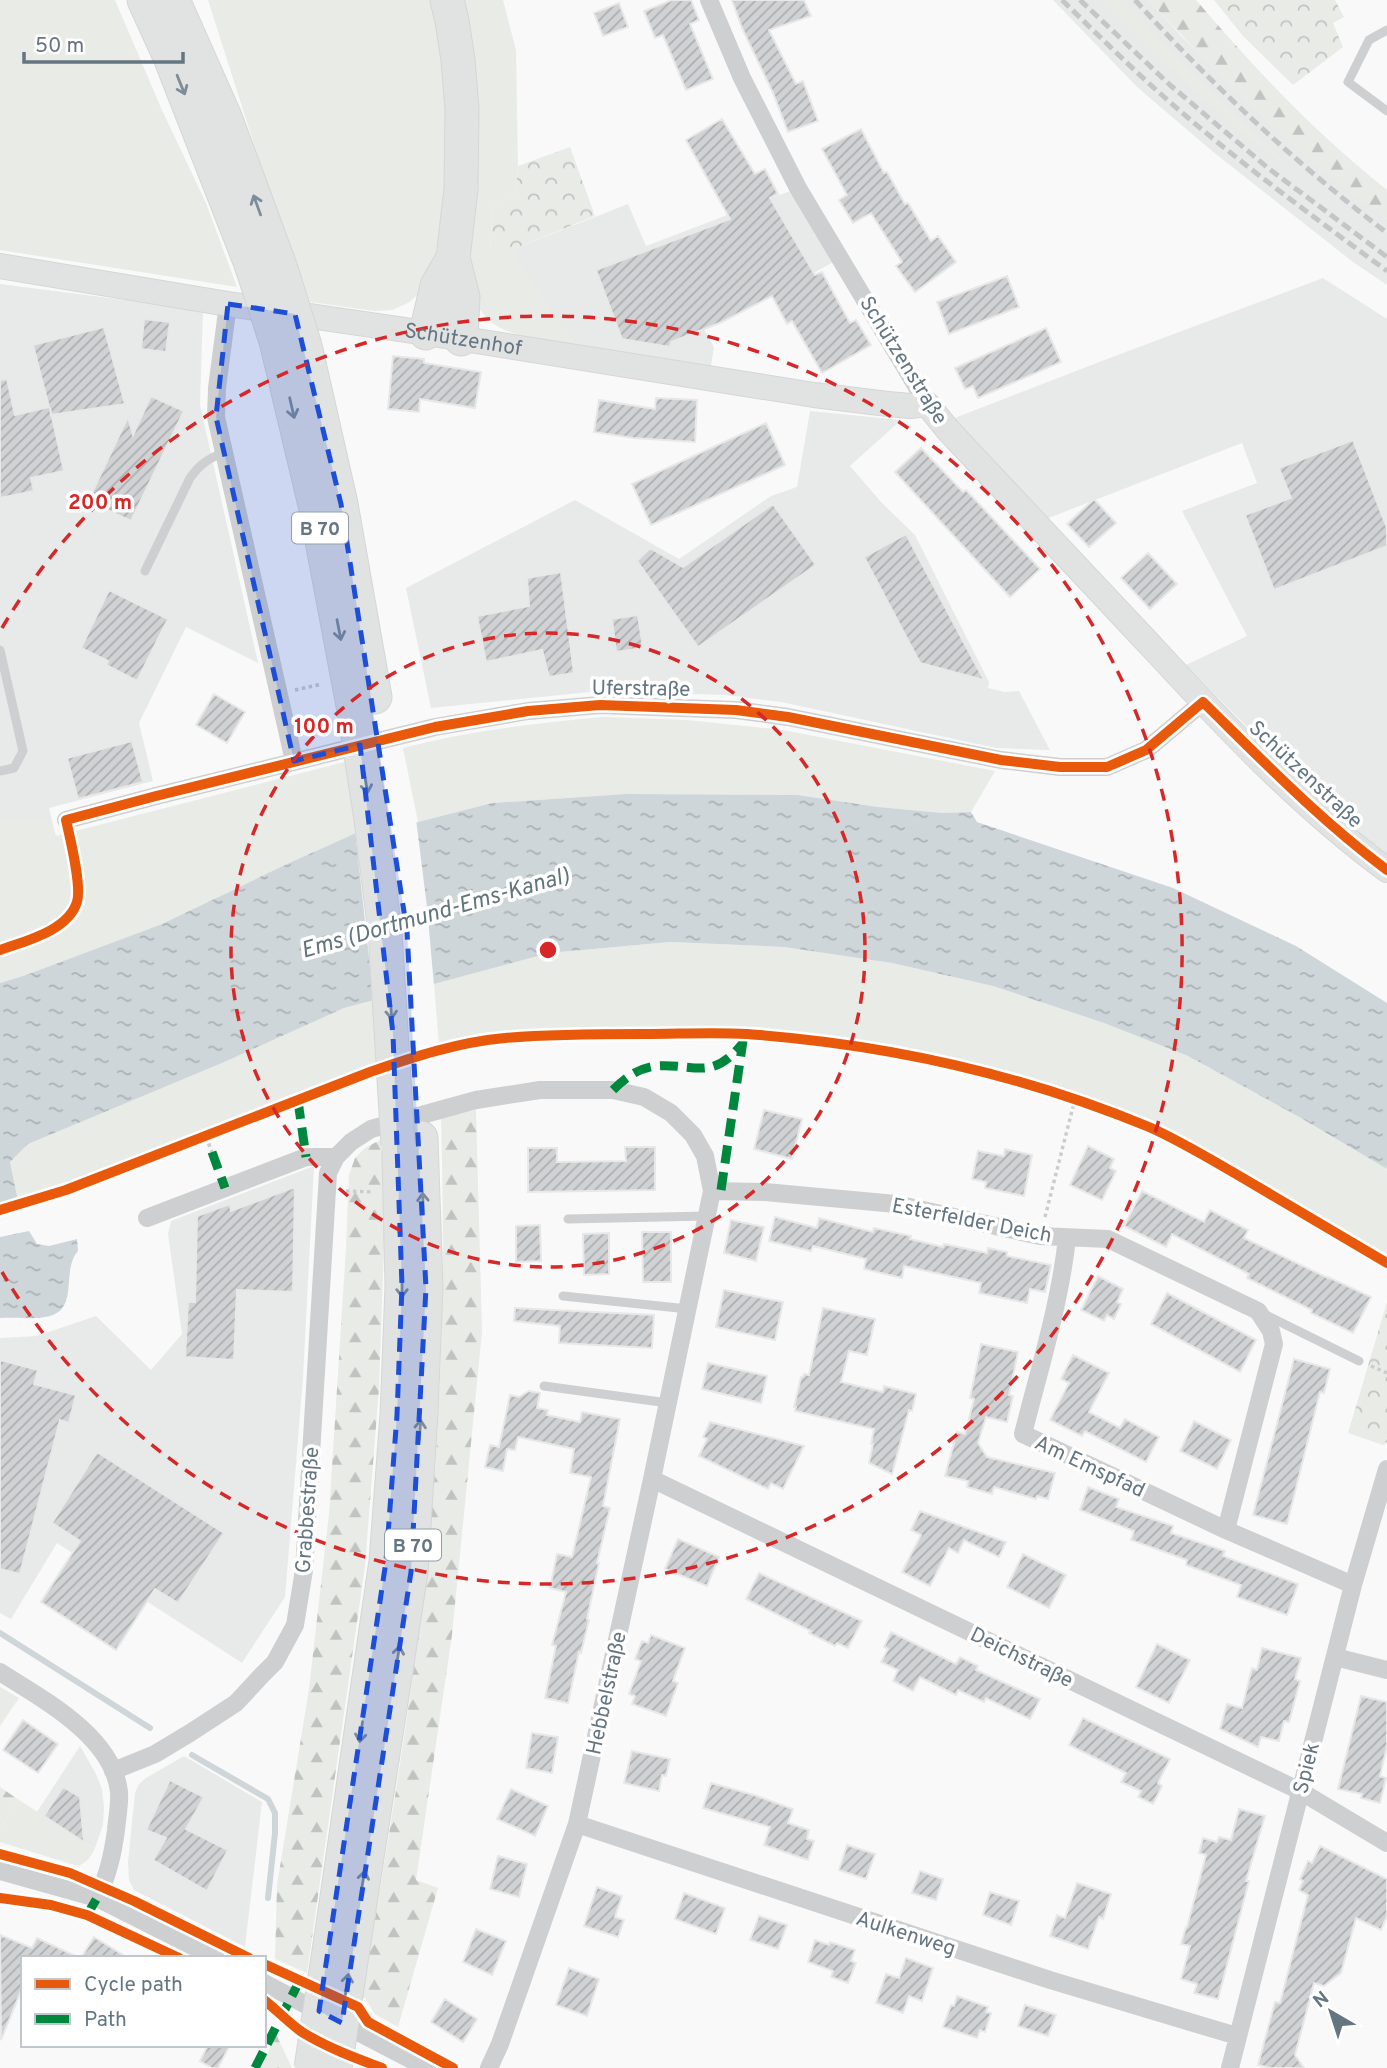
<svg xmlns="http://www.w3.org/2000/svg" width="1387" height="2068" font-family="Overpass,sans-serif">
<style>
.built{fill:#e8e9e9}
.grass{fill:#e8ebe6}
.forest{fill:url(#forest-firs)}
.park{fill:url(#park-crowns)}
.water{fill:url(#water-ripples)}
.pier{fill:#f9f9f9}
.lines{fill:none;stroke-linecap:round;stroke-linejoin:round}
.stream{stroke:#ced6d9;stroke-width:6}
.building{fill:url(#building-hatch);stroke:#e8e8e8;stroke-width:2}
.secondary-casing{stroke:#d5d6d7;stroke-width:26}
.highway-casing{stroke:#d5d6d6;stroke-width:35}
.path{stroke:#cbcccd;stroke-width:3.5;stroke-dasharray:3.5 3.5;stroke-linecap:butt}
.lane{stroke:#cecfd0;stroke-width:9}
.street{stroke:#cecfd0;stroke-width:18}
.secondary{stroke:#e1e2e2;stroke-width:24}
.highway{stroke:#e1e2e2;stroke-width:33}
.rail{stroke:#c3c5c6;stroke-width:5;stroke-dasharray:10 5;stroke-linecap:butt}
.highway-bridge-casing{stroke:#d5d6d6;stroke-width:35;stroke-linecap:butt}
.highway-bridge{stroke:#e1e2e2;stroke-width:33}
.quiet{stroke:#00873e;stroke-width:9;stroke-dasharray:18 9;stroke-linecap:butt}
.cycleway-casing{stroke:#fff;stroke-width:15}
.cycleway{stroke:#e8590c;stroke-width:10}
.oneway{stroke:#7e8c96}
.marked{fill:#1d4ed8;fill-opacity:0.2;stroke:#1d4ed8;stroke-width:5;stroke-dasharray:14 9;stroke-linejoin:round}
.ring{fill:none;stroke:#d62828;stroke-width:3.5;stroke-dasharray:12 9}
.labels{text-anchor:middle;stroke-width:7;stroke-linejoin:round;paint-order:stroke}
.shield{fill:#fff;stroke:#939fa8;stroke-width:2}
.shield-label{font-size:19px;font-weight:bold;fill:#657683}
.street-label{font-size:21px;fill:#657683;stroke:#fff}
.water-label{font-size:23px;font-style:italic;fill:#60757c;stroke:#fff}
.centre{fill:#d62828;stroke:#fff;stroke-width:3.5}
.ring-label{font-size:21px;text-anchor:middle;font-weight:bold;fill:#d62828;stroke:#fff;stroke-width:7;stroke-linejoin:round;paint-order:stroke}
</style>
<defs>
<pattern id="forest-firs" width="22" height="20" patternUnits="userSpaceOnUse" patternTransform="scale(1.75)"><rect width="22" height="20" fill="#e8ebe6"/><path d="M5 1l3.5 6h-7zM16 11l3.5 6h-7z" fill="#c0c3c0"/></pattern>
<pattern id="park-crowns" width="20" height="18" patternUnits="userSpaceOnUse" patternTransform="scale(1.75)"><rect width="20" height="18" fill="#e8ebe6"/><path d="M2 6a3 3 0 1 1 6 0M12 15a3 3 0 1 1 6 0" fill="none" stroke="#c0c3c0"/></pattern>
<pattern id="water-ripples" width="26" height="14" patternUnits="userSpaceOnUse" patternTransform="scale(1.75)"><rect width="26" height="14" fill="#ced6d9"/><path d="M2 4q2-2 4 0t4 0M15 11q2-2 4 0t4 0" fill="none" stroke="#abb2b5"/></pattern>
<pattern id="building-hatch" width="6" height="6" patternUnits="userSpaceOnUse" patternTransform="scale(1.75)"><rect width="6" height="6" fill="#d0d2d3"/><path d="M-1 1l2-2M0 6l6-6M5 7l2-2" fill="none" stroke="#acafb1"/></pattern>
</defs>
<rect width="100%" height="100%" fill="#f9f9f9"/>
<path class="built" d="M1053,0H1149L1181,36L1259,113L1332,177L1387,219V285L1353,262L1212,151L1137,87Z
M798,188L841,258L722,322L704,329L714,347L711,366L575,345L516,260V248L628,204L646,246Z
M1323,278L1387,319V854L1364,838L1308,789L1186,665L1247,636L1182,511L1257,483L1242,443L1046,519L952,419L1107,359Z
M0,284L203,310L200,405L258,663L186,627L139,723L153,781L49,808L52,821H0Z
M810,411L901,420L850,466L881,502L915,535L989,682L988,688L1005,692L1019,691L1050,750L996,748L781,702L725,695L600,691L431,708L406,588L575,500L679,559L771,496L797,487Z
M314,1166L303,1378L285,1597L242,1663L57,1543L11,1619L0,1613V1338L37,1336L96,1316L151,1370L182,1334L168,1234L171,1221Z
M80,1746L96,1774L102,1789L104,1807L103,1825L95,1848L37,1812Z
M184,1756L262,1802L245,1947L134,1890L129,1880L128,1862L135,1793L139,1784L146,1778Z"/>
<path class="grass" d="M0,0H115L161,108L206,203L237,287L0,250Z
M208,0H433L446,61V194L434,265L421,292L408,303L392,310L374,311L304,301Z
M461,0H503L516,50L518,166L516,191L493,208L490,248H516L517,260L575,345C542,339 498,339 479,308C475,302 473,294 470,287Z
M1101,0H1124L1206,87L1295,173L1238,130L1165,64Z
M603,717L687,720L783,730L995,771L971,812L943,813L878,807L798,795L626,794L492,803L418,822L403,748C469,731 536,723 603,717Z
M348,761L356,833L287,864L162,924L26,975L0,983V821H52L56,836Z
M670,942L784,947L892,963L993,986L1104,1023L1188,1056L1301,1118L1387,1169V1257L1154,1123L1034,1079L901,1049L802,1034L746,1031L500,1033L439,1045L434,983L549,953Z
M374,999L378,1065L186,1141L18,1201L10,1162L28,1144L344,1008Z
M0,1687L19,1698L0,1726Z
M19,1800L95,1848C91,1857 87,1862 78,1866L0,1842V1828Z"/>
<path class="forest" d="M1149,0H1196C1256,70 1315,133 1387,190V219C1299,157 1221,80 1149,0Z
M476,1110L482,1332L452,1635L416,1880L438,1888L398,2027L375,2014L365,1998L362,1997C387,1847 413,1698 428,1547C443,1405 445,1261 441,1118Z
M384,1138L385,1217L379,1388L365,1566L307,1973L275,1959L277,1885L309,1689L329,1514L346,1248L349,1175L355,1158L365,1148Z
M0,1787L19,1800L0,1828Z
M276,2034L292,2068H261Z"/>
<path class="park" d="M1214,0H1335L1344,17L1333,23L1343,47L1293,85L1243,36Z
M570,147L595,216L516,248H490L493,208L516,191L518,166Z
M1387,1302V1442L1383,1445L1348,1433Z"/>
<path class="water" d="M626,794L798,795L878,807L943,813L971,812L977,822L1173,888L1296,946L1387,1003V1169L1301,1118L1188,1056L1104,1023L993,986L892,963L784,947L670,942L549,953L344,1008L224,1062L28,1144L10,1162L18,1201L0,1206V983L26,975L162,924L287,864L356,833L418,822L492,803Z
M29,1231L37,1244L49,1246L77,1239L78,1251C61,1270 79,1308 50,1316C35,1320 15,1317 0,1318V1237Z"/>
<path class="pier" d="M416,819L427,907L434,986L374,1003L355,830Z"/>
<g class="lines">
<path class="stream" d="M0,1633L150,1728
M192,1755L268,1799L275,1813V1833L268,1898"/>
</g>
<path class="building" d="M672,0H691L699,20L690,24L713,79L686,90L663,35L655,38L644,11Z
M732,0H804L811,16L769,30L796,84L803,81L818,121L788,132L773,93L742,28Z
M619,3L628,27L603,36L594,13Z
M722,119L755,174L765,169L778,194L770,198L815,275L822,272L850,323L856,320L871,345L822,373L792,321L787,324L772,296L722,322L671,342L670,347L622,339L596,270L730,219L686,140Z
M861,129L884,173L887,172L905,204L908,203L931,241L938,236L956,262L915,292L896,266L902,262L871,213L853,223L839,200L847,195L822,149Z
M1007,276L1019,307L949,334L937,302Z
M144,319L170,322L166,352L141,349Z
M104,327L125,404L51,415L50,408L64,471L31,478L34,491L0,498V380L7,379L15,415L49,407L33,345Z
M1046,328L1061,362L978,398L973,386L965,389L955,368Z
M393,356L424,359V363L481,372L475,408L420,399L419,412L388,409Z
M151,396L184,411L131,521L88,501L128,417L133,435Z
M656,398L697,400L695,442L633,438L594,432L599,400L655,409Z
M766,423L785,465L651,525L632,484Z
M1353,440L1387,528V546L1274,590L1245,515L1291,498L1279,468Z
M921,448L963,492L966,490L1040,569L1010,597L895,472Z
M1094,499L1116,523L1089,547L1067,524Z
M773,504L816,565L698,647L637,561L650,548L683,567Z
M906,534L915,551L984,680L920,663L864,557Z
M1148,553L1177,584L1150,609L1121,578Z
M561,572L574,673L549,677L542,650L486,662L477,616L529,606L527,578Z
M109,590L168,619L137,681L106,665L108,661L81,648Z
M638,615L643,648L616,652L612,619Z
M214,694L245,712L227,743L196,725Z
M132,741L143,782L78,799L67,758Z
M764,1110L802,1119L792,1159L754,1149Z
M1088,1146L1114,1159L1110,1168L1116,1171L1102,1200L1070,1185Z
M625,1147H655V1190L528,1192V1148H557V1162L626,1161Z
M1005,1149L1032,1155L1024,1196L985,1188L986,1182L972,1179L978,1151L1004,1156Z
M295,1187L293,1292L237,1290L234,1360L185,1357L188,1302H195L197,1216L230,1204L231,1211Z
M1142,1191L1204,1222L1210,1210L1248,1230L1244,1238L1328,1278V1277L1371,1297L1353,1333L1311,1313L1312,1310L1247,1278L1249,1274L1172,1234L1166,1247L1124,1226Z
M775,1217L817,1228L819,1218L873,1232L874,1228L911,1236L910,1239L943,1247L944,1244L987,1253L988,1248L1007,1252V1256L1051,1265L1045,1292L1030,1289L1027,1303L979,1293L981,1283L904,1266L902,1278L864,1269L866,1259L813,1246L811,1251L769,1241Z
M731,1220L764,1227L756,1261L724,1253Z
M540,1225L541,1261L516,1262V1226Z
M642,1232H671V1282H643Z
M609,1233V1274L584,1275L583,1234Z
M1098,1276L1123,1289L1117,1302L1121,1304L1114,1319L1107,1315L1104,1321L1081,1310Z
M724,1290L783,1302L775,1340L716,1327Z
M1167,1293L1256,1340L1240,1372L1151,1324Z
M515,1308L654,1315L652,1348L559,1343L560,1326L514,1321Z
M823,1308L875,1319L867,1355L849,1351L841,1382L883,1392L884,1386L916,1394L912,1411L909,1410L892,1474L869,1463L873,1444H871L874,1429L795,1411L796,1407H794L801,1377H803L804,1374L809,1375Z
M981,1344L1018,1352L1009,1395L1013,1396L1007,1422L986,1417L978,1443L987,1457L1055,1473L1048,1499L1037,1496L1036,1499L994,1487L992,1494L967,1487L968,1481L945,1476L957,1432L965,1434L974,1399L970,1398Z
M1073,1355L1109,1373L1089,1412L1120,1428L1125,1419L1159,1437L1146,1462L1085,1431L1082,1436L1050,1420L1069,1383L1061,1379Z
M1294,1359L1330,1369L1324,1393L1320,1392L1287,1524L1253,1515Z
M0,1360L38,1370L34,1384L76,1395L69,1423L60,1420L20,1574L0,1569Z
M708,1363L767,1376L761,1403L702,1389Z
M529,1391L540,1393L537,1408L548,1410L547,1415L580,1422L582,1412L620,1419L603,1506L610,1508L597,1563H599L587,1619L589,1620L581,1653L579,1652L568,1703L545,1698L556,1646L552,1645L566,1592L550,1588L557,1554L572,1557L591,1477L570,1473L574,1449L518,1437L515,1450L507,1449L503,1471L485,1467L490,1445L499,1447L510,1395L519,1397Z
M1194,1421L1231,1440L1217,1469L1180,1451Z
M710,1422L804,1446L783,1489L771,1483L768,1489L699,1456L707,1439L703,1437Z
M97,1452L224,1533L178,1603L155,1589L116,1650L41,1602L80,1541L52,1523Z
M1088,1487L1119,1499L1116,1507L1173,1526L1171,1533L1225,1551L1223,1556L1298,1584L1287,1615L1237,1597L1241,1585L1186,1565L1187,1560L1131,1540L1134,1531L1080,1510Z
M920,1511L956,1524L1006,1542L999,1557L964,1540L958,1553L949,1548L930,1586L902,1572L921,1535L911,1530Z
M678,1539L719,1557L707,1586L665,1569Z
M1023,1554L1066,1575L1049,1608L1007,1587Z
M759,1573L862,1621L848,1648L837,1643L835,1646L809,1633L811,1631L746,1599Z
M891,1632L956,1664L960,1657L978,1666L976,1670L1040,1699L1030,1719L986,1698L984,1702L958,1690L956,1695L920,1677L913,1691L893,1681L898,1670L881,1662L888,1649L884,1647Z
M651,1635L685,1648L673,1681L678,1683L666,1716L632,1704L635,1696L629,1694L641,1661L635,1659L642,1641L648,1643Z
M1157,1644L1190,1660L1169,1703L1136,1687Z
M1262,1648L1301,1658L1295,1679L1300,1681L1289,1722L1284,1721L1279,1741L1261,1737L1258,1747L1220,1729L1227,1704L1242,1708L1252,1668L1257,1670Z
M1361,1696L1387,1702V1746L1380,1776L1386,1778L1380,1803L1361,1798L1362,1794L1338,1789Z
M1083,1718L1170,1759L1158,1783L1162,1786L1153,1804L1138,1797L1141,1791L1121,1782L1126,1773L1069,1745Z
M23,1720L58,1744L38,1773L3,1750Z
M532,1733L558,1737L552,1773L526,1768Z
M632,1751L670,1759L666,1776L662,1775L659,1791L624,1783Z
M170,1780L204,1797L186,1829L228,1850L207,1891L153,1860L166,1838L146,1830Z
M711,1783L754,1795L793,1809L788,1823L809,1830L807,1839L814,1841L808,1860L764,1845L770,1827L703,1808Z
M63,1787L80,1797L84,1842L44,1816Z
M511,1789L548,1806L535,1836L497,1819Z
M1239,1809L1265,1816L1246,1881H1249L1218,1999L1194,1993L1197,1984L1181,1979L1190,1946L1181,1944L1186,1927H1187L1206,1855L1199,1853L1203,1838L1217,1842L1219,1837L1231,1840Z
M847,1845L875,1854L866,1879L839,1870Z
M1320,1846L1387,1879V1916L1381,1930L1356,1918L1341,1973L1324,1986L1314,1983L1295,2055L1304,2068H1270L1258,2065L1275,2002L1280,2003L1308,1895L1299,1890L1303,1881L1300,1879L1308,1861L1312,1863Z
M498,1856L527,1864L519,1897L490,1889Z
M920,1871L943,1879L936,1900L912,1893Z
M1077,1883L1111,1894L1103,1919L1099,1917L1088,1949L1050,1936L1057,1915L1065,1918Z
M597,1887L622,1896L615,1917L624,1920L618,1937L584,1926Z
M990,1892L1019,1901L1011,1925L983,1915Z
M684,1893L725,1908L716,1934L675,1919Z
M759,1916L787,1925L778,1949L750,1940Z
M476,1929L506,1941L492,1975L463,1962Z
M0,1935L32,1948L37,1938L80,1958H23V1986L1,2040Z
M94,1937L128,1958H81Z
M815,1940L829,1945L830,1942L855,1950L851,1961L856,1963L848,1983L831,1977L833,1971L808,1962Z
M906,1958L933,1968L922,2001L909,1996L903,2013L876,2003L886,1974L899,1978Z
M569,1968L599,1979L587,2016L556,2005Z
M957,1996L988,2007L986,2012L991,2013L985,2032L980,2030L977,2038L943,2027L951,2005L954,2006Z
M445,1999L477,2019L463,2042L431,2022Z
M1025,2005L1056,2015L1048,2036L1018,2026Z
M208,2045H230L218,2068H212L200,2061Z"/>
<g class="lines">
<defs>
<g id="secondary">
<path id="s1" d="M0,266L228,304L426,333L814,395L888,404L910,406L927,404L948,430C1016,503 1084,575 1152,647C1225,726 1300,806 1387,870"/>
</g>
<path id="highway" d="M144,0L170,57L251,264
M173,0L225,117L281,269
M447,0L452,21L458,60L462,109L461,189L453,258L463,297L461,339
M426,333L437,286L453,258
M276,341L316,509L355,716
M305,346L341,504L375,697
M331,1938L386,1561L397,1415L402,1286L399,1155
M353,1948L411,1572L421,1414L426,1288L421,1138"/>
</defs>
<use href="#secondary" class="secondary-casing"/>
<use href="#highway" class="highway-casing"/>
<path class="path" d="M295,690L322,684
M206,1137L212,1152
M346,1191L374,1192
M1045,1217L1075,1099
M1371,1366L1387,1373"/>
<path class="lane" d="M1387,30L1369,40L1348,82L1387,111
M145,571L190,478C200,464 208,459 224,452
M0,650L23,751L14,768L0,771
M568,1219L707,1216
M563,1296L688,1309
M1262,1313L1359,1361
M544,1386L668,1403"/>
<path class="street" d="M709,0L742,78L798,188L927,404
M228,304L217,388L216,417L294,761
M66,820L156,796L435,727L528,711L600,705L736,710L788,717L1001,760L1060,767H1107L1146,750L1203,702
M712,1191L765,1192L896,1204L1040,1236L1108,1239L1258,1311L1271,1331L1274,1344L1226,1530
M147,1218L306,1157H336
M1067,1238C1060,1304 1039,1370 1023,1434L1226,1530L1353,1585
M652,1479L1300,1791L1387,1843
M1335,1657L1387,1670
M0,1672C42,1699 113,1736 119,1792C120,1804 117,1818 116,1830C113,1854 108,1876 97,1898
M113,1771L155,1754L190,1733L236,1703L262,1675L275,1662L295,1625L304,1570L327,1190L328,1173L336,1157L351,1142L371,1129L476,1100L540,1090H613L644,1097L671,1113L693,1135L705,1156L712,1191L652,1479L577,1824L500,2044L489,2068
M577,1824L1050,1980L1237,2036
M0,1871L97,1898L216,1958
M264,1983L427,2068
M1230,2068L1353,1585L1387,1469"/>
<use href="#secondary" class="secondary"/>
<use href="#highway" class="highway"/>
<path class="rail" d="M1062,0C1095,32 1128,65 1163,96C1234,159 1311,215 1387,271
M1080,0L1170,85L1268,168L1387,257
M1135,0C1214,87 1294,162 1387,233"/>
<defs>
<path id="highway-bridge" d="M251,264L276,341
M281,269L305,346
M355,716L371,819L385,932L398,1145
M311,2068L331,1938
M335,2068L353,1948"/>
</defs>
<use href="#highway-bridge" class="highway-bridge-casing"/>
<use href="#highway-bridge" class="highway-bridge"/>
<path class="quiet" d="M613,1090C625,1078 638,1068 656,1066C694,1063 711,1082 742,1044
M298,1101L306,1157
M212,1152L225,1188
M721,1190L744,1034
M87,1915L97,1898
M255,2068L300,1980"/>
<defs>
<path id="cycleway" d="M0,950C25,941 68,931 77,902C82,886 70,838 66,820L156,796L435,727L528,711L600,705L736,710L788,717L1001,760L1060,767H1107L1146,750L1203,702C1262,760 1320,820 1387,870
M0,1210L66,1190L370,1072C413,1057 459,1042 505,1038C551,1034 598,1034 645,1034C678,1034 713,1032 747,1034C885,1044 1021,1074 1149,1127C1183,1142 1215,1162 1248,1181C1294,1208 1341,1236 1387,1263
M0,1854L70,1873L134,1901L249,1958
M0,1898L51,1905L87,1915L179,1958
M264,1964L358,2007L368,2022L453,2068
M264,2000C277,2010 290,2024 302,2032C326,2047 355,2058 382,2068"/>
</defs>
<use href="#cycleway" class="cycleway-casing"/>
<use href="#cycleway" class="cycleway"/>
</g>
<defs><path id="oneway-shaft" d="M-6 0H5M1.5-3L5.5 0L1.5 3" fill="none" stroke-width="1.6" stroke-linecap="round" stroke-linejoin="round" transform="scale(1.75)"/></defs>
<g class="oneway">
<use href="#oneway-shaft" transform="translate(181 85) rotate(68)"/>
<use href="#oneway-shaft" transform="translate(257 205) rotate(-110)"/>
<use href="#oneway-shaft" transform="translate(292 408) rotate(77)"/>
<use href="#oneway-shaft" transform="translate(339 630) rotate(79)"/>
<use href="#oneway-shaft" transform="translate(366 783) rotate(81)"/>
<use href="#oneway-shaft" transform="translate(391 1009) rotate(86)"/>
<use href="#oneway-shaft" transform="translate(423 1203) rotate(-92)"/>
<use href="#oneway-shaft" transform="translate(402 1287) rotate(90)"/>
<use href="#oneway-shaft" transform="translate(420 1430) rotate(-86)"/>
<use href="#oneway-shaft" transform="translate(398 1656) rotate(-81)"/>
<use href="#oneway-shaft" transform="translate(361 1732) rotate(98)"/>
<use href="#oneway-shaft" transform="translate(363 1881) rotate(-81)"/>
<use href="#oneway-shaft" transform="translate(347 1984) rotate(-82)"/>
</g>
<path class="marked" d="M228,304L295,314L341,504L407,931L426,1288L411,1572L342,2023L319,2011L386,1561L397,1415L402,1286L393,1034L360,745L294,761L216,417Z"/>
<g class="ring">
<circle cx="548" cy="950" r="317"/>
<path d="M2 628A634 634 0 1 1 2 1272"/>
</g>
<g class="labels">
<g class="shield">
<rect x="292" y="512.5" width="56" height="31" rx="5"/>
<rect x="385" y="1529.5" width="56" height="31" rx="5"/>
</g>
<g class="shield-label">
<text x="320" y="535">B 70</text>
<text x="413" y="1552">B 70</text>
</g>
<g class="street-label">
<text dy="7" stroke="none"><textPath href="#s1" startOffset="469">Schützenhof</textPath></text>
<text transform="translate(904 360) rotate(58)" y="7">Schützenstraße</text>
<text transform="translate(641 688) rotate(1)" y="7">Uferstraße</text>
<text transform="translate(1306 774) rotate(43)" y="7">Schützenstraße</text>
<text transform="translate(972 1220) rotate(11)" y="7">Esterfelder Deich</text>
<text transform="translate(1090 1466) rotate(25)" y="7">Am Emspfad</text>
<text transform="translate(307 1510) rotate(-86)" y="7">Grabbestraße</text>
<text transform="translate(1022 1657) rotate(26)" y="7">Deichstraße</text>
<text transform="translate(606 1693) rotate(-78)" y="7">Hebbelstraße</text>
<text transform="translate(1306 1768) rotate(-76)" y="7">Spiek</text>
<text transform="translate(906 1933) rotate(18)" y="7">Aulkenweg</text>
</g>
<g class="water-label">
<text transform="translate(435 912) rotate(-16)" y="8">Ems (Dortmund-Ems-Kanal)</text>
</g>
</g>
<circle cx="548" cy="950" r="10" class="centre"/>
<g class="ring-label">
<text x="100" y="509">200 m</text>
<text x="324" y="733">100 m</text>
</g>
<rect x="21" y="1956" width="245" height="91" fill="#ffffff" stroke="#c1c8cd" stroke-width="2"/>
<rect x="35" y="1979" width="35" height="10" fill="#e8590c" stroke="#c1c8cd" stroke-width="2"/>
<text x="84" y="1991" font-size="21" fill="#657683">Cycle path</text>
<rect x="35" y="2014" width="35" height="10" fill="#00873e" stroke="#c1c8cd" stroke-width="2"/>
<text x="84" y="2026" font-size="21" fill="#657683">Path</text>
<g transform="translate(1331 2012) rotate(321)" stroke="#ffffff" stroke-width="5" paint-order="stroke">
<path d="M0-5L12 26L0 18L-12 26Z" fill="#657683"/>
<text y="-10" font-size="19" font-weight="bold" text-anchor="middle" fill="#657683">N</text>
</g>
<path d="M24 52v10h159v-10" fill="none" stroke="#657683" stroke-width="3.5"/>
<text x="35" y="52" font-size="21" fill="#657683" stroke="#ffffff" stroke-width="5" paint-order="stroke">50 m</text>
</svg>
